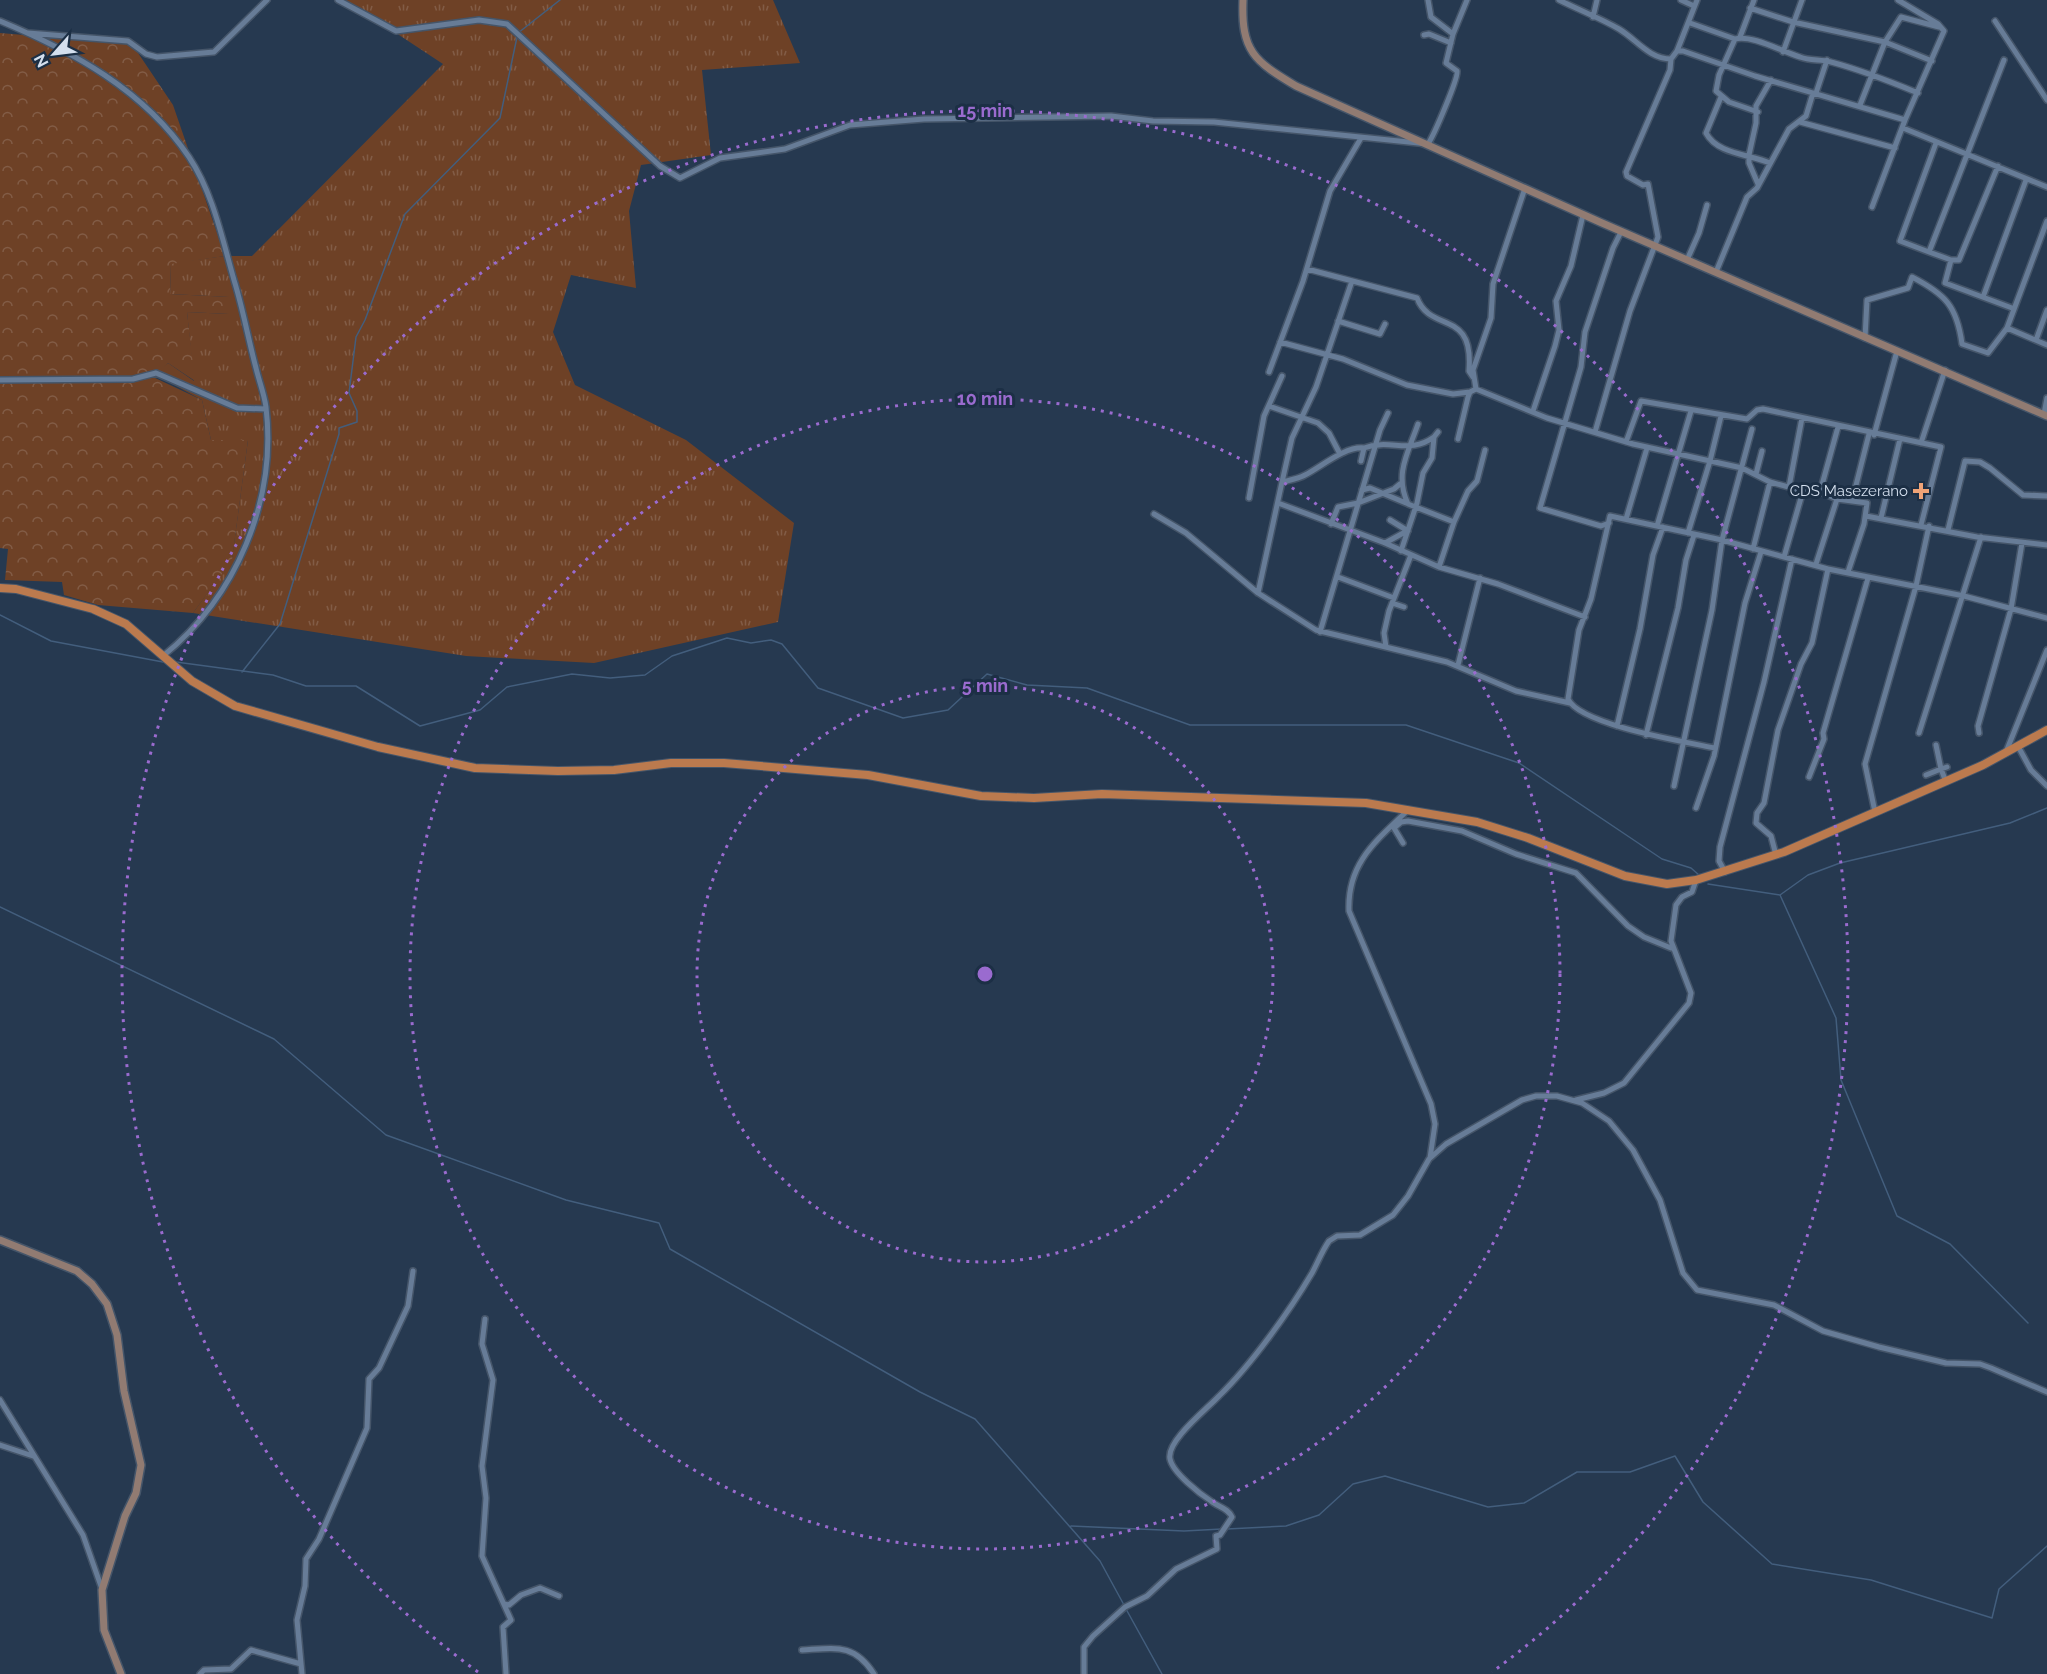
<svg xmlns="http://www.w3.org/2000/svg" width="2047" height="1674" font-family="Raleway,sans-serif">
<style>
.grass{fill:url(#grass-tufts)}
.forest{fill:url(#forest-crowns)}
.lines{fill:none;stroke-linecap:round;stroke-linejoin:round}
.stream{stroke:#435e7d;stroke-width:1.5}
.minor-casing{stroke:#455569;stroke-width:8}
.secondary-casing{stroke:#455569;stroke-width:10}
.primary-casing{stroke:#455569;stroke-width:10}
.minor{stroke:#677c97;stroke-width:5}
.secondary{stroke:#917b72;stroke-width:7}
.primary{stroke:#bb7a4e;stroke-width:8}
.ring{fill:none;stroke:#9a6bcf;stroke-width:3;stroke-dasharray:3 6}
.poi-dot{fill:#efa377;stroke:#1c2f45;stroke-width:2}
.labels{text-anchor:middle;stroke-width:6;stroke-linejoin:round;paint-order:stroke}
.poi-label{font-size:15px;fill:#d4dfee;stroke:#1c2f45;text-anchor:end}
.centre{fill:#9a6bcf;stroke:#1c2f45;stroke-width:3}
.ring-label{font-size:18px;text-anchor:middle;font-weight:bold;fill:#9a6bcf;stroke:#1c2f45;stroke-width:6;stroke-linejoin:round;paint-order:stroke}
</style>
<defs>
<pattern id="grass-tufts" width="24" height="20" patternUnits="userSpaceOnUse" patternTransform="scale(1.5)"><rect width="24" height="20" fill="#6e4126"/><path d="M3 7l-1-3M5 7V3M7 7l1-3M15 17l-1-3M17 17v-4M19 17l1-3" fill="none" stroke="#825c46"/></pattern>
<pattern id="forest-crowns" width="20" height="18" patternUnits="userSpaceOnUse" patternTransform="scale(1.5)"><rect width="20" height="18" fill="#6e4126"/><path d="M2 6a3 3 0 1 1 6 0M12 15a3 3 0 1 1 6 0" fill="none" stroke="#825c46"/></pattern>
</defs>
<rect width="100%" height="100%" fill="#263950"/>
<path class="grass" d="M346,0H773L800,63L702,70L711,155L641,165L629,211L636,288L571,275L553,332L575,385L686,440L794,523L778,622L594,663L466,656L193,613L232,559L248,440H211L202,400L154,374L168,363L194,381L187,312L229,314V297L170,294L171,263L225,256H252L443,64Z"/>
<path class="forest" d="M0,33L132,44L173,105L225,256L171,264L170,294L230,297L229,314L187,312L195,381L168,363L153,377L202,400L211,440H248L232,560L193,613L98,605L64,595L62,582L5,580L8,549L0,548Z"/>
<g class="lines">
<path class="stream" d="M518,33L560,0
M0,615L51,641L163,662
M176,662L273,675L306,686H356L420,726L480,710L507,687L572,674L610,678L645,675L672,656L727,638L751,643L771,640L782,644L818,688L903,718L948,710L987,674L1027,685L1087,688L1190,725H1406L1519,763L1662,859L1691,868L1699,875
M242,672L280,624L339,434V428L357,422V411L349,393L356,337L365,320L405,214L500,118L517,37
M1708,884L1780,895L1836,1018L1841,1080L1897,1216L1950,1244L2028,1323
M1780,895L1808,875L1840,863L2010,823L2047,808
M0,907L274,1039L386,1135L566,1200L659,1223L670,1249L920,1392L975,1419L1100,1561L1124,1605
M1071,1526L1184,1531L1222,1529
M1227,1529L1286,1526L1319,1515L1353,1484L1385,1476L1488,1507L1524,1503L1577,1472H1630L1675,1456L1703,1502L1772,1564L1871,1580L1992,1618L1999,1589L2047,1546
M1126,1609L1162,1674"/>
<defs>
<path id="minor" d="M338,0L396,31L479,20L507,24L660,166L680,178L720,158L785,149L850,125L924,119L1111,116L1153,121L1214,122L1428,144C1434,135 1459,77 1457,71L1446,63L1453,34L1467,0
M1428,0L1431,17L1453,34
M1559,0C1579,10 1600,18 1619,29C1636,39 1649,59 1671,59L1677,51H1683L1755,76L1905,120
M1681,0L1694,6
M1750,8L1793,22L1885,42L1932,61
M1593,17L1597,0
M0,21C72,51 144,90 189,157C213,193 222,238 234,280C243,309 248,338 256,368C259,381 264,393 266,407C277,501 236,597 163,656
M1995,21L2047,100
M1690,23L1735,39C1751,34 1783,52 1800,57C1810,61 1821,59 1831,62C1861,70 1889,81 1918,93
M28,33L128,41L146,54L157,57L214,52L267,0
M1424,35L1429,34L1451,43
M1740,37L1754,0
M1735,39L1719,75L1716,91L1729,102L1758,112
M1677,51L1697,0
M1783,52L1802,0
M2004,60L1929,252L1951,260L1945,283L2012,308
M1816,93L1827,60
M1721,97L1706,133C1717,154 1748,154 1770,163
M1860,105L1885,42L1901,17L1939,27
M1800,122L1895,148
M1903,128L2047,187
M1758,184L1749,163V155L1756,123V106L1771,80
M1872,207L1905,120L1944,31L1938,24L1898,0
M1929,252L1900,241L1936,143
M1687,260L1699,233L1707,205
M1951,260H1959L1998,166
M1307,269L1417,298C1431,334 1474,308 1469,371L1473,377
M1716,272L1747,197L1757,188L1789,129L1806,116L1813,93
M1983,297L2026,180
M1338,321L1380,334L1385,324
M2007,328L2047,345
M1865,338L1867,300L1908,288L1912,277C1945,294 1957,306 1962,344L1988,353L2007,328L2047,221
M2036,340L2047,310
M1280,342L1343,359L1407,385L1453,394L1470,392
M1269,372L1303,281L1330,191L1361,138
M0,380L133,379L156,373L237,408L266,409
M1476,389L1473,370L1491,318L1493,284L1525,188
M1269,406L1318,423L1329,433L1340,454
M1533,411L1555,346L1559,330L1556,301L1571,266L1583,215
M2044,414L2047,398
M1418,424C1408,453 1394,474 1408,504L1454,522
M1595,432L1630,311L1658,237L1648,184L1643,185L1627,176L1626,172L1670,70L1671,59
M1874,435L1897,351
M1458,439L1468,397L1470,392L1476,389L1547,418L1633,444L1742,468L1770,482L1803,491L1820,492L1837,499L1867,503L1864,524L1848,572
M1626,442L1641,401L1747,419L1757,410L1763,409L1941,447L1921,525
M1921,443L1945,370
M1361,461L1364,448C1391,438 1409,455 1434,437
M1756,474L1762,451
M1282,482L1292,438L1316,387L1352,281
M1789,487L1802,418
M1362,490L1370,488L1406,503
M1820,492L1838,427
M1249,498L1264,416L1282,376
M1852,501L1869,434
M1278,503L1385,543L1439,567L1498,584L1585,617
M1154,514L1186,533L1258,593L1316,630L1447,662L1516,691L1570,703
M1866,516L1977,537L2047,545
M1881,518L1900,439
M1626,519L1647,448
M1390,520L1408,531
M1609,523L1601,526L1540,508L1581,367L1585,332L1613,248L1621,232
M1331,524L1338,507L1358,503L1394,489L1400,484
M1657,526L1691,411
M1948,530L1965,461L1980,462L1990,468L2023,495L2047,496
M1688,533L1710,461L1721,416
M1385,543L1407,531
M1753,549L1770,482
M1401,551L1417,503L1423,473L1432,458L1434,437L1438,432
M1784,557L1803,491
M1816,564L1837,499
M1439,567L1454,522L1468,491L1477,481L1485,450
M1338,577L1394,598
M1258,593L1282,482C1290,480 1298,479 1305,475C1321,467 1345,446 1364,448
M1392,603L1404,607
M1320,632L1380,430L1388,413
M1386,647L1384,633L1389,611L1411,555
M1458,665L1480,578
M1617,726L1640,629L1653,555L1663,527
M1919,733L1981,537
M1979,733L1978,726L2011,609L2022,543
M1646,735L1678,608L1686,560L1694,535
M1936,745L1941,769L1947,767
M1715,748C1686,742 1580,725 1568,699L1579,630L1591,599L1610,516L1722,540L1828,569L1964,596L2047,618
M2019,748L2031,770L2047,786
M2006,752L2047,650
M1926,775L1941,769L1946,782
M1809,777L1824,739L1823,733L1868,578
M1674,786L1712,610L1722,540L1752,429
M1696,808L1714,756L1745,603L1761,552
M1408,810C1376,841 1347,863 1349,911L1431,1104L1435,1124L1430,1158
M1875,812L1865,764L1916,586L1929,526
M1403,843L1394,828L1401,822L1408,821L1462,831L1516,854L1576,873L1628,926L1644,937L1671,948
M1776,855L1771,836L1756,823L1757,813L1764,803L1778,730L1801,664L1812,643L1828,569
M1725,872L1719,861L1720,847L1764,682L1792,559
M1576,1100L1604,1093L1624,1083L1689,1003L1691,993L1671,941L1676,905L1682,897L1692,892L1696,880
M485,1319L482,1344L493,1380L482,1466L486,1498L482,1556L511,1620L503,1627L506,1674
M0,1400L83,1535L102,1589
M0,1445L33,1456
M504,1604L509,1605L521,1595L540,1588L559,1596
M802,1650C836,1648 854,1643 874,1674
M200,1674L204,1670L231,1669L251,1650L301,1664
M302,1674L297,1620L305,1586L306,1559L319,1539L367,1428L369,1379L379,1368L408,1306L413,1271
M1084,1674V1647L1093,1636L1125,1607L1147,1596L1176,1569L1217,1549L1216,1536L1220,1535L1232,1517C1228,1508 1218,1507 1211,1501C1200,1494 1173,1473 1170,1459C1166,1441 1207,1409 1219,1396C1251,1365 1289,1312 1312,1273C1318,1262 1322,1251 1329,1241L1337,1236L1360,1235L1393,1215L1408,1196L1429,1159L1446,1144L1522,1100L1536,1096H1557L1582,1103L1609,1121L1633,1150L1660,1200L1683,1273L1697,1290L1774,1305L1823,1331L1879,1347L1946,1363L1980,1364L1991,1368L2047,1392"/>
<path id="secondary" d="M1243,0C1241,51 1254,61 1296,86L1602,223L2047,416
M0,1240L77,1271L92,1284L107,1304L117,1335L124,1391L141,1465L136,1493L125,1516L102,1590L104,1630L121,1674"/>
<path id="primary" d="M0,588L16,589L93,609L126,624L192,681L235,706L378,747L475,768L558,771L614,770L671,763H724L868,775L981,796L1034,798L1102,794L1366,803L1477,822L1528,838L1625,876L1667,884L1696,880L1784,852L1983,765L2047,730"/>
</defs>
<use href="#minor" class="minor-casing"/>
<use href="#secondary" class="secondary-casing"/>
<use href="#primary" class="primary-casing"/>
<use href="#minor" class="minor"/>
<use href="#secondary" class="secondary"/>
<use href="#primary" class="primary"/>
</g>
<g class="ring">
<circle cx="985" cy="974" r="288"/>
<circle cx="985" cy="974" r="575"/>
<path d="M478 1672A863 863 0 1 1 1492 1672"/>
</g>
<path class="poi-dot" d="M1918 482h6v6h6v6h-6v6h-6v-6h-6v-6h6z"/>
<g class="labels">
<g class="poi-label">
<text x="1908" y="496">CDS Masezerano</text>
</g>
</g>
<circle cx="985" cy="974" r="9" class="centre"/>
<g class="ring-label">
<text x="985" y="117">15 min</text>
<text x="985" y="405">10 min</text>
<text x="985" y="692">5 min</text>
</g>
<g transform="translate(54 54) rotate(242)" stroke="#1c2f45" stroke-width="4.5" paint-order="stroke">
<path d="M0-4.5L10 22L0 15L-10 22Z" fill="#d4dfee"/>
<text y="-9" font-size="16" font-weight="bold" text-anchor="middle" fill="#d4dfee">N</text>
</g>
</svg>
